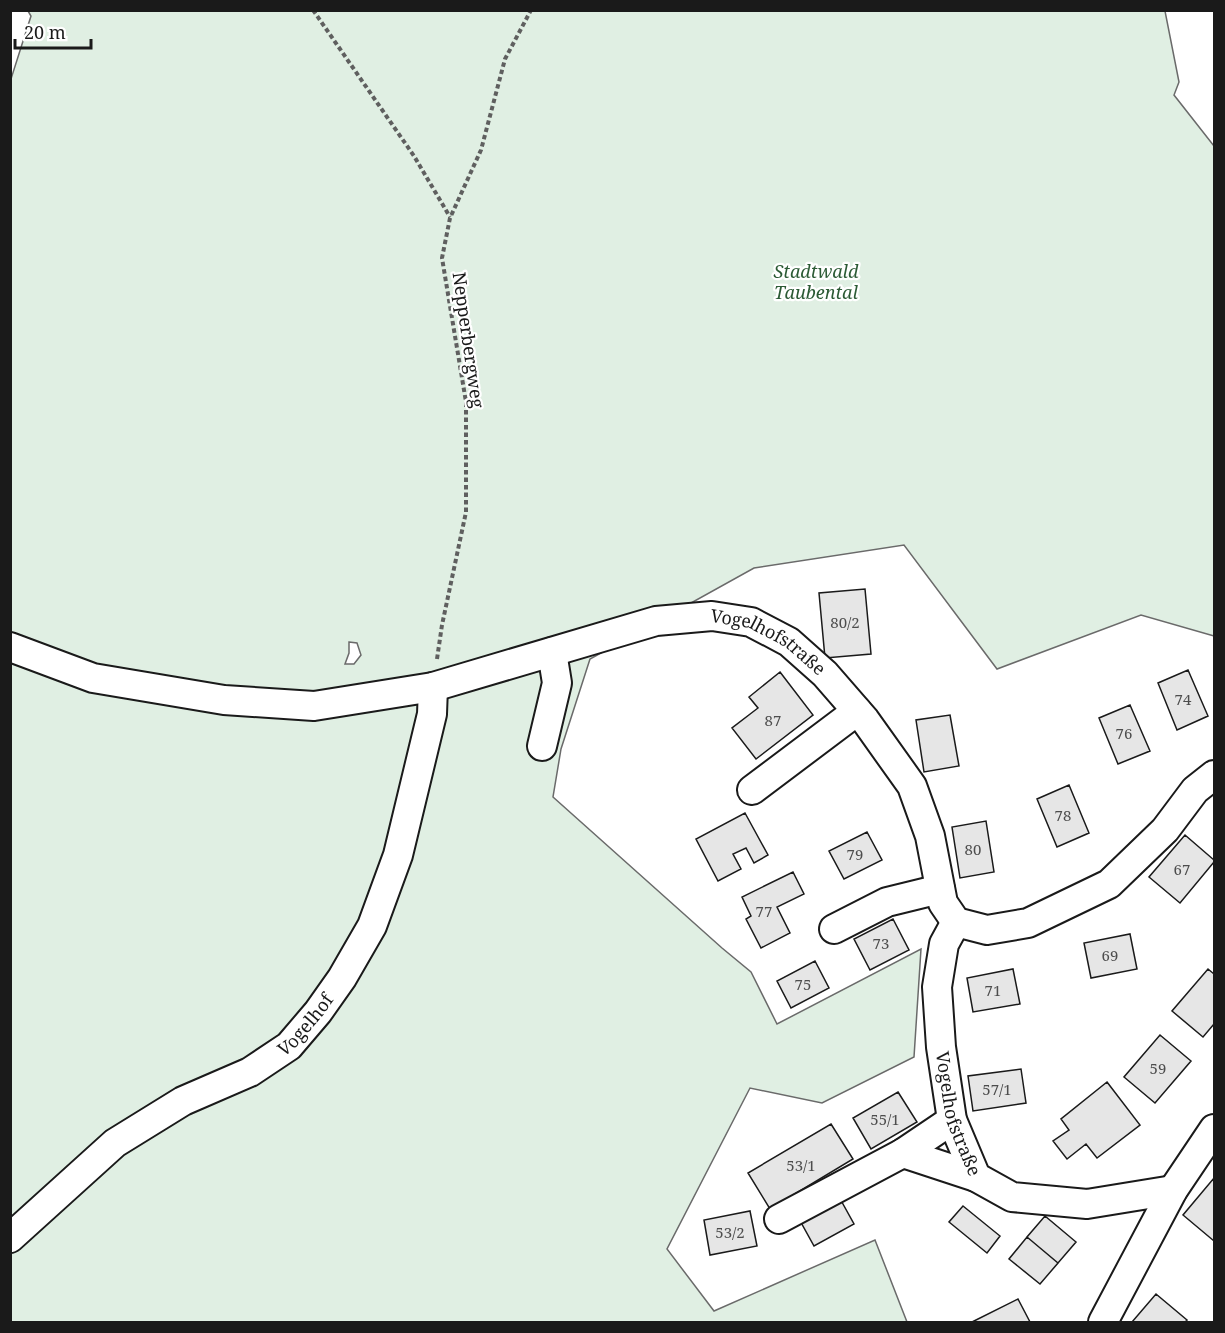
<svg xmlns="http://www.w3.org/2000/svg" width="1225" height="1333" font-family="'Noto Serif',serif">
<style>
.green{fill:#e0efe3;stroke:#6a6a6a;stroke-width:1.5;fill-rule:evenodd}
.building{fill:#e6e6e6;stroke:#1a1a1a;stroke-width:1.5}
.lines{fill:none;stroke-linecap:round;stroke-linejoin:round}
.minor-casing{stroke:#1a1a1a;stroke-width:32}
.path{stroke:#5f5f5f;stroke-width:4;stroke-dasharray:4.5 3;stroke-linecap:butt}
.minor{stroke:#fff;stroke-width:28}
.labels{text-anchor:middle;stroke-width:4.5;stroke-linejoin:round;paint-order:stroke}
.number-label{font-size:15px;fill:#4d4d4d}
.park-label{font-size:18px;font-style:italic;fill:#2b5a34;stroke:#fff}
.street-label{font-size:18px;fill:#1a1a1a;stroke:#fff}
</style>
<rect width="100%" height="100%" fill="#fff"/>
<path class="green" d="M28,11H1165L1179,82L1174,95L1214,146V636L1141,615L997,669L904,545L754,568L590,659L561,749L553,797L722,948L751,972L777,1024L921,949L914,1057L822,1103L750,1088L667,1249L714,1311L875,1240L907,1322H11L10,82L31,16ZM349,642L357,643L361,655L354,664H345L349,653Z"/>
<path class="building" d="M865,589L871,654L825,658L819,593Z
M1188,670L1208,716L1177,730L1158,683Z
M780,672L813,715L756,759L732,728L758,708L749,697Z
M1130,705L1150,751L1118,764L1099,718Z
M950,715L959,766L924,772L916,720Z
M1069,785L1089,833L1057,847L1037,799Z
M745,813L768,855L754,863L746,848L733,854L741,869L718,881L696,839Z
M986,821L994,872L960,878L952,827Z
M867,832L882,860L844,879L829,851Z
M1185,835L1214,860V862L1180,903L1149,877Z
M793,872L804,894L777,907L790,933L761,948L746,919L751,916L742,897Z
M893,919L909,950L870,970L854,939Z
M1130,934L1137,969L1091,978L1084,943Z
M815,961L829,988L791,1008L777,981Z
M1013,969L1020,1004L973,1012L967,978Z
M1208,969L1214,974V1024L1203,1037L1172,1011Z
M1160,1035L1191,1061L1155,1103L1124,1077Z
M1021,1069L1026,1103L973,1111L968,1076Z
M1107,1082L1140,1125L1097,1158L1086,1144L1067,1159L1053,1141L1069,1130L1061,1119Z
M898,1092L917,1122L871,1149L853,1118Z
M831,1124L853,1159L770,1209L748,1173Z
M1214,1178V1241L1183,1215Z
M838,1195L854,1224L814,1246L798,1217Z
M963,1206L1000,1236L987,1253L949,1222Z
M750,1211L757,1246L710,1255L704,1220Z
M1045,1216L1076,1242L1058,1263L1027,1237Z
M1027,1237L1058,1263L1040,1284L1009,1259Z
M1156,1294L1187,1320L1185,1322H1132Z
M1018,1299L1030,1322H972Z"/>
<g class="lines">
<defs>
<g id="minor">
<path id="s1" d="M10,647L93,678L224,700L314,706L433,687L656,621L712,616L751,622L789,642L825,674L865,720L912,786L930,836L943,903L956,922L987,930L1028,923L1109,884L1165,830L1195,790L1214,775"/>
<path d="M542,746L557,683L552,652"/>
<path d="M752,790L857,711"/>
<path id="s2" d="M956,922L944,944L937,987L941,1047L952,1120L976,1177L1012,1197L1087,1204L1173,1190"/>
<path d="M834,929L887,902L940,889"/>
<path d="M903,1153L976,1177"/>
<path d="M779,1219L903,1153L952,1120"/>
<path id="s3" d="M10,1238L115,1143L183,1101L250,1072L289,1046L318,1012L342,978L372,926L398,855L432,714L433,687"/>
<path d="M1103,1322L1173,1190L1214,1129"/>
</g>
</defs>
<use href="#minor" class="minor-casing"/>
<path class="path" d="M313,10L414,156L450,217
M437,659L442,625L466,512V402L442,258L450,218L481,150L505,59L531,10"/>
<use href="#minor" class="minor"/>
</g>
<g class="labels">
<g class="number-label">
<text x="845" y="628">80/2</text>
<text x="1183" y="705">74</text>
<text x="773" y="726">87</text>
<text x="1124" y="739">76</text>
<text x="1063" y="821">78</text>
<text x="973" y="855">80</text>
<text x="855" y="860">79</text>
<text x="1182" y="875">67</text>
<text x="764" y="917">77</text>
<text x="881" y="949">73</text>
<text x="1110" y="961">69</text>
<text x="803" y="990">75</text>
<text x="993" y="996">71</text>
<text x="1158" y="1074">59</text>
<text x="997" y="1095">57/1</text>
<text x="885" y="1125">55/1</text>
<text x="801" y="1171">53/1</text>
<text x="730" y="1238">53/2</text>
</g>
<g class="park-label">
<text x="816" y="278">Stadtwald<tspan x="816" dy="21">Taubental</tspan></text>
</g>
<g class="street-label">
<text transform="translate(468 340) rotate(82)" y="6">Nepperbergweg</text>
<text dy="6" stroke="none"><textPath href="#s1" startOffset="784">Vogelhofstraße</textPath></text>
<text dy="6" stroke="none"><textPath href="#s3" startOffset="368">Vogelhof</textPath></text>
<text dy="6" stroke="none"><textPath href="#s2" startOffset="198">Vogelhofstraße</textPath></text>
</g>
</g>
<rect width="1225" height="1333" fill="none" stroke="#1a1a1a" stroke-width="24"/>
<path d="M15 39v9h76v-9" fill="none" stroke="#1a1a1a" stroke-width="3"/>
<text x="24" y="39" font-size="18" fill="#1a1a1a" stroke="#ffffff" stroke-width="4.5" paint-order="stroke">20 m</text>
</svg>
